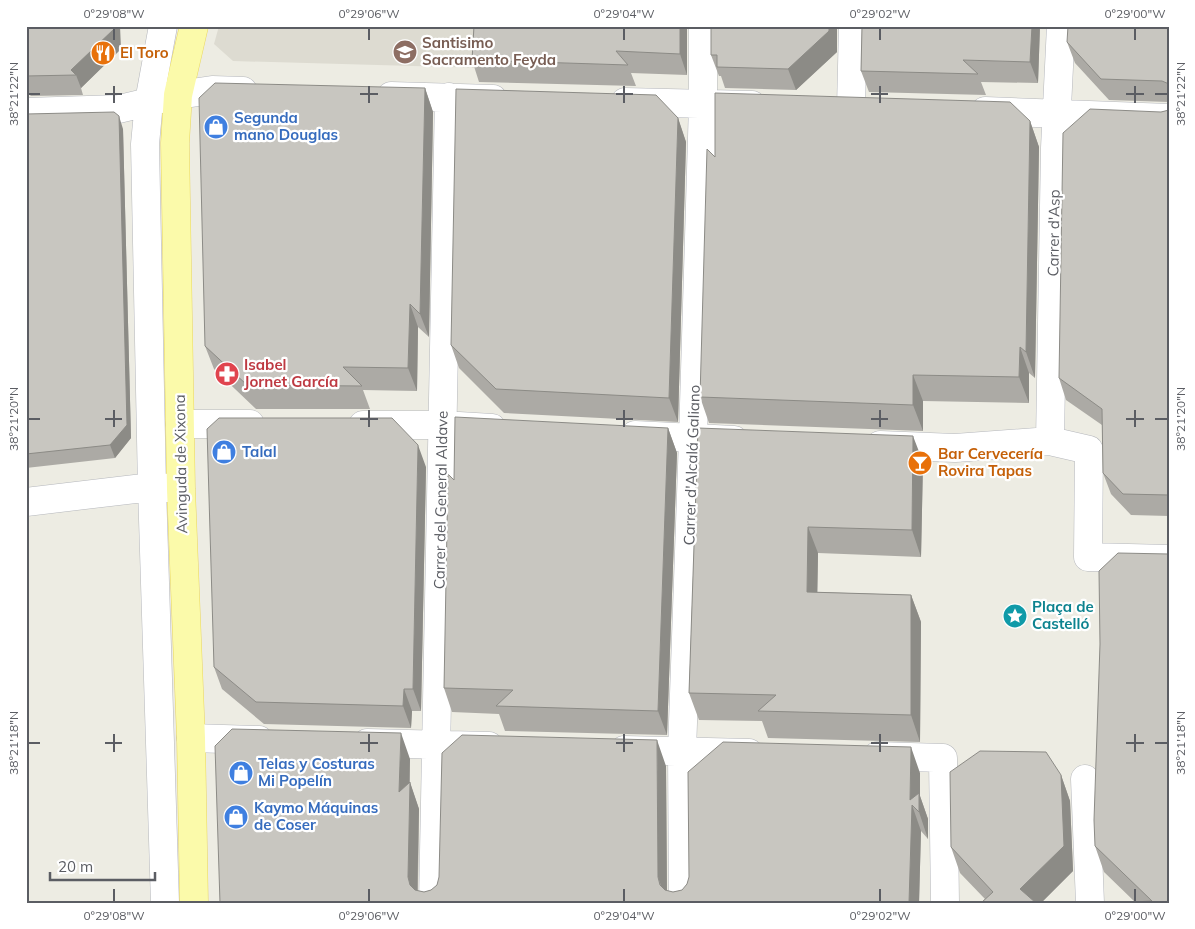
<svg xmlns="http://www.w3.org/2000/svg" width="1195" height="929" font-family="Mulish,sans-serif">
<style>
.education{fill:#dddbd1}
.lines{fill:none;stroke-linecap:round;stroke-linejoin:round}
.minor-casing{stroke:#b5b7bc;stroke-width:29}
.major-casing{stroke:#ead75e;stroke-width:29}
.minor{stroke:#fff;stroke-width:28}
.major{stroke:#fbfaaa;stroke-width:28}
.wall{fill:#acaaa5}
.shaded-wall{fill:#8c8b86}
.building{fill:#c8c6c0;stroke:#8c8b86}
.ticks{fill:none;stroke:#5b5d63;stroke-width:2}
.labels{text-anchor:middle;stroke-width:4.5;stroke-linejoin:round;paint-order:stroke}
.education-label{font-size:15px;font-weight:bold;fill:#785e54;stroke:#fff;text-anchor:start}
.food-label{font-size:15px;font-weight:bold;fill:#c56008;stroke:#fff;text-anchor:start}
.shop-label{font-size:15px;font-weight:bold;fill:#366cbe;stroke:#fff;text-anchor:start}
.street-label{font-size:15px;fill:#5b5d63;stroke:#fff}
.health-label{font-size:15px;font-weight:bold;fill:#be3a42;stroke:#fff;text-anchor:start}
.culture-label{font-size:15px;font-weight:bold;fill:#0d838f;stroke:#fff;text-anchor:start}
.neatline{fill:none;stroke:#5b5d63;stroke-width:2}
.ticks-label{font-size:12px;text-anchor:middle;fill:#5b5d63}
</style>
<rect width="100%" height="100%" fill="#edece3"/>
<path class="education" d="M219,26H586L585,71L233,61L214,44Z"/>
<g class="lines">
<defs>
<path id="minor" d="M163,26L149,102L145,144L152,487L165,903
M391,96L493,99
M625,102L752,105
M851,107L853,26
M985,111L1169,118
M26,112L119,109L178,95L212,90L243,91
M180,424H250
M363,425H442L492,428
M635,435L734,440
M1050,441L1055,148L1061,26
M880,445L955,448L1050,441L1089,450L1088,557L1169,559
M26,502L152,487L170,488
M191,738L259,740
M367,743L489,746
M624,750L749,753
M877,756L943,758L945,903
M1085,779L1090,903
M433,903L449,97
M683,903L682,751L693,438L703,104V26"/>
<path id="major" d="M194,26L178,95L175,143L181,489L191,738L194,903"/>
</defs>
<use href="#minor" class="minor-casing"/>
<use href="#major" class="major-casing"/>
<use href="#minor" class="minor"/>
<use href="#major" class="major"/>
</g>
<path class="wall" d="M26,26L121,49L81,88L83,95L31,96L26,92Z
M474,26H687V75L631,73L636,86L479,82L472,60Z
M711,26H837V52L796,90L725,88L721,76H719L711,55Z
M862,26H1040L1038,83L981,82L986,95L869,92L861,71Z
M1169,26V102L1109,100L1075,63L1067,42Z
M425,88L433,112L429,337L418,327L417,391L363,390L370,409H256L214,369L205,346Z
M1169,110V516L1131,515L1111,494L1103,473L1102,425L1066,400L1059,378L1161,112Z
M26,114L123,129L131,438L115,458L26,468Z
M678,118L686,142L678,422L504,413L459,368L451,345Z
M1030,121L1039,147L1035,378L1029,373V403L923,401V431L709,423L700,397L715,157Z
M668,428L677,453L667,735L505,731L499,714L452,712L444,688L454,480Z
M698,428L923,462L921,557L818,553L817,592L911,595L921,622L920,742L768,738L762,721L699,720L689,693Z
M426,467L421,711H412L411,728L264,724L222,689L214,667Z
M410,759V783L419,809L418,891L424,892L431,890L666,766L667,891L673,892L682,890L920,773V796L928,819V839L921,831L919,903H220Z
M1061,775L1070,801L1073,871L1041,903H981L985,899L960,873L951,847Z
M1095,846L1169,903L1135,902L1104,872Z"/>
<path class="shaded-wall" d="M113,26H120L121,49L81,88L76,75L71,70Z
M680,26H687V75L680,54Z
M829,26H837V52L796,90L788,69Z
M1032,26H1040L1038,83L1030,62Z
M425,88L433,112L429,337L420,314Z
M119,116L123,129L131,438L115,458L110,445Z
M678,118L686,142L678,422L669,398Z
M1030,121L1039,147L1035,378L1026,352Z
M410,304L418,327L417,391L408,368Z
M1020,347L1029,373V403L1019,377Z
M913,375L923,401V431L913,405Z
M668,428L677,453L667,735L658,711Z
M913,436L923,462L921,557L912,530Z
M418,445L426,467L421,711L413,689Z
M808,527L818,553L817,619L807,592Z
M911,595L921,622L920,742L911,715Z
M404,689L412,711L411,728L403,706Z
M401,733L410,759L408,819L399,792Z
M657,740L666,766L667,903L658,877Z
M911,747L920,773V796L928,819V839L919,812L910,800Z
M1061,775L1070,801L1073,871L1041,903H1024L1020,889Z
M410,782L419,809L417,903L410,885L408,877Z
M912,805L921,831L919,903H909Z"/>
<path class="building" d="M26,26H113L114,29L71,70L76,75L26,76Z
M474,26H680V54L616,51L628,65L472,60Z
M711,26H829V31L788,69L717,67V55H711Z
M862,26H1032L1030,62L963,60L978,74L861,71Z
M1068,26H1169V84L1162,81L1101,79L1067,42Z
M215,83L425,88L420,314L410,304L408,368L343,367L362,386L247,385L205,346L199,98Z
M456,89L656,95L678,118L669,398L496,389L451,345Z
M715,93L1010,102L1030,121L1026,352L1020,347L1019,377L913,375V405L700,397L707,149L715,157Z
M1090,109L1161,112L1169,110V495L1123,494L1103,473L1102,409L1059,378L1063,133Z
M114,112L119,116L127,425L110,445L26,454V114Z
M455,417L668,428L658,711L496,706L513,690L444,688L448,474L454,480Z
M219,418H392L418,445L413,689H404L403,706L256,702L214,667L207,429Z
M698,428L913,436L912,530L808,527L807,592L911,595V715L758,711L776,695L689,693Z
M1118,553L1169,554V903H1114L1152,901L1095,846L1094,820L1100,644L1099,571Z
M232,729L401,733L399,792L410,782L408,877L410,885L415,890L424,892L431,890L437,885L439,877L442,753L462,735L657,740L658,877L660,885L665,890L673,892L682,890L687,884L689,877L688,772L723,742L911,747L910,800L919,793V812L912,805L909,903H220L215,746Z
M980,751L1046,752L1061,775L1064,846L1020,889L1036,903H981L993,892L951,847L950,772Z"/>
<path class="ticks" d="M114,28V40M369,28V40M624,28V40M880,28V40M1135,28V40M114,86V103M369,86V103M624,86V103M880,86V103M1135,86V103M28,94H40M105,94H122M360,94H378M616,94H633M871,94H888M1126,94H1144M1155,94H1168M114,410V427M369,410V427M624,410V427M880,410V427M1135,410V427M28,419H40M105,419H122M360,419H378M616,419H633M871,419H888M1126,419H1144M1155,419H1168M114,734V752M369,734V752M624,734V752M880,734V752M1135,734V752M28,743H40M105,743H122M360,743H378M616,743H633M871,743H888M1126,743H1144M1155,743H1168M114,889V902M369,889V902M624,889V902M880,889V902M1135,889V902"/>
<defs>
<symbol id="school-disc" viewBox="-11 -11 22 22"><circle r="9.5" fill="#8d6e63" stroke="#fff"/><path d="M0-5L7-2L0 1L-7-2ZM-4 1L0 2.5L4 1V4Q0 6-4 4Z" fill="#fff"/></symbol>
<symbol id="restaurant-disc" viewBox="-11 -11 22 22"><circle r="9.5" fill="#e8710a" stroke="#fff"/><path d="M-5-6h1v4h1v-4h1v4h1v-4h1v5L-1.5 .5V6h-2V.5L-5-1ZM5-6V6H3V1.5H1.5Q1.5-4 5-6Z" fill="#fff"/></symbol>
<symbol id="shop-disc" viewBox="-11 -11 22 22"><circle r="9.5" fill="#3f7fe0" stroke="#fff"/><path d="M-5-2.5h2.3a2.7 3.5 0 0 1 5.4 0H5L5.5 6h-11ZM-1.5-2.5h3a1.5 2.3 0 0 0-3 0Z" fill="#fff"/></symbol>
<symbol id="pharmacy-disc" viewBox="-11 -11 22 22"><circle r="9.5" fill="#e0444e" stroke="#fff"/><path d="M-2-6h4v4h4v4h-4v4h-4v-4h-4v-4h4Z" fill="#fff"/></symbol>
<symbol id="bar-disc" viewBox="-11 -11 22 22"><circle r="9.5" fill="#e8710a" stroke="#fff"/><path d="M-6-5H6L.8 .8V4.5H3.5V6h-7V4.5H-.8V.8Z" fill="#fff"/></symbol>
<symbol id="sight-disc" viewBox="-11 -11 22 22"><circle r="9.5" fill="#0f9aa8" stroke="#fff"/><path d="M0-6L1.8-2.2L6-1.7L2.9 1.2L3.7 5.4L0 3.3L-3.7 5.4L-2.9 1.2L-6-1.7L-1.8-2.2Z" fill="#fff"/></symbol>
</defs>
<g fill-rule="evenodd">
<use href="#school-disc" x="391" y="38" width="28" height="28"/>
<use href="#restaurant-disc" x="89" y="39" width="28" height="28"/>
<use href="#shop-disc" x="202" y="113" width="28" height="28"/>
<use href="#pharmacy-disc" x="213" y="360" width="28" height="28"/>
<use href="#shop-disc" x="210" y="438" width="28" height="28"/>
<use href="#bar-disc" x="906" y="449" width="28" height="28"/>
<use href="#sight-disc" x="1001" y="602" width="28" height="28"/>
<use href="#shop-disc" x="227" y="759" width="28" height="28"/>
<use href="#shop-disc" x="222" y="803" width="28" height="28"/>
</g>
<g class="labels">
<g class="education-label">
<text x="422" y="48">Santisimo<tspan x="422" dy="17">Sacramento Feyda</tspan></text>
</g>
<g class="food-label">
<text x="120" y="58">El Toro</text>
<text x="938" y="459">Bar Cervecería<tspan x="938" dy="17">Rovira Tapas</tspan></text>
</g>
<g class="shop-label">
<text x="234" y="123">Segunda<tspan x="234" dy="17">mano Douglas</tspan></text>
<text x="242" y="457">Talal</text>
<text x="258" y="769">Telas y Costuras<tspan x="258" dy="17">Mi Popelín</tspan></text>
<text x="254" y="813">Kaymo Máquinas<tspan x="254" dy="17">de Coser</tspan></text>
</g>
<g class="street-label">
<text transform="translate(1054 233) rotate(-89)" y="5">Carrer d'Asp</text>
<text transform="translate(181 464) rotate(-91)" y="5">Avinguda de Xixona</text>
<text transform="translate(692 465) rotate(-88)" y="5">Carrer d'Alcalá Galiano</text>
<text transform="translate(441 500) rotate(-89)" y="5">Carrer del General Aldave</text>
</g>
<g class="health-label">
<text x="244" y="370">Isabel<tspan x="244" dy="17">Jornet García</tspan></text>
</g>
<g class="culture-label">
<text x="1032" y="612">Plaça de<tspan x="1032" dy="17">Castelló</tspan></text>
</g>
</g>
<rect width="1195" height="929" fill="none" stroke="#ffffff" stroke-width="55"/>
<path d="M50 872v8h105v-8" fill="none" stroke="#5b5d63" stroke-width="2.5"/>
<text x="58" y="872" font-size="15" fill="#5b5d63" stroke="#ffffff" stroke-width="4" paint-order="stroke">20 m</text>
<rect x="28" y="28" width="1140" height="874" class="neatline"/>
<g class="ticks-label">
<text x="114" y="18">0°29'08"W</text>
<text x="369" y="18">0°29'06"W</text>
<text x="624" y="18">0°29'04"W</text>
<text x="880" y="18">0°29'02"W</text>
<text x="1135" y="18">0°29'00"W</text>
<text transform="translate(14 94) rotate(-90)" y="4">38°21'22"N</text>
<text transform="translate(1181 94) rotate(-90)" y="4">38°21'22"N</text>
<text transform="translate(14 419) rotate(-90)" y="4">38°21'20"N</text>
<text transform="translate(1181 419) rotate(-90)" y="4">38°21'20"N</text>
<text transform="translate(14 743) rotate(-90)" y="4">38°21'18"N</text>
<text transform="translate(1181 743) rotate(-90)" y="4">38°21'18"N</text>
<text x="114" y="920">0°29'08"W</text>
<text x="369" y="920">0°29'06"W</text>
<text x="624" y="920">0°29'04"W</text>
<text x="880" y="920">0°29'02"W</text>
<text x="1135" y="920">0°29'00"W</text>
</g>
</svg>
